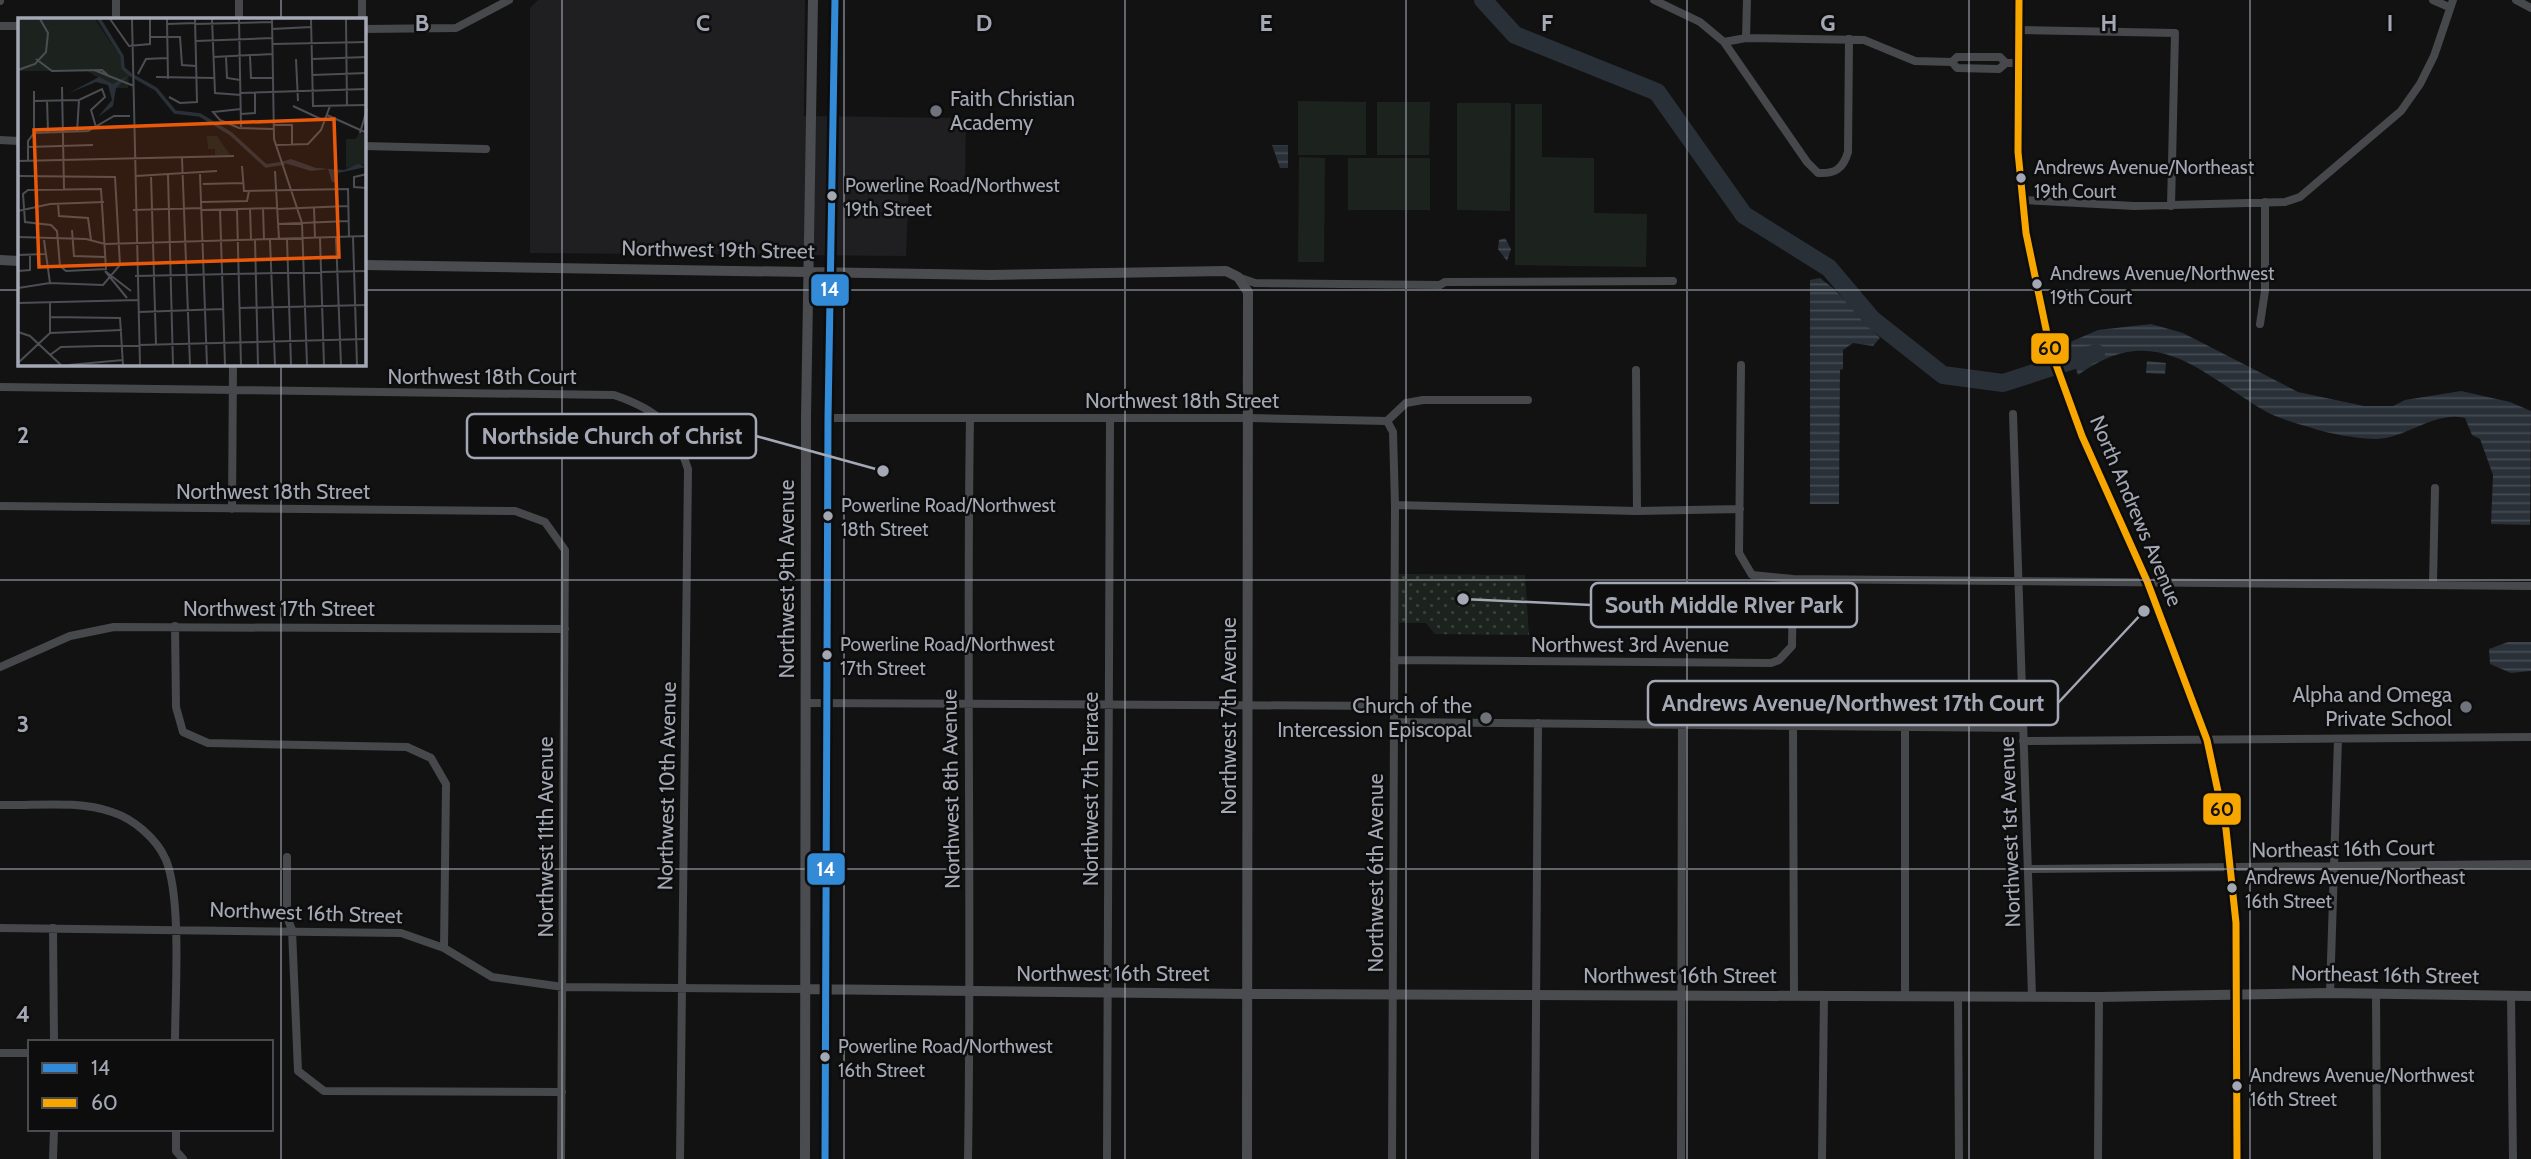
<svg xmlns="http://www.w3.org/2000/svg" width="2531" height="1159" font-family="Cabin,sans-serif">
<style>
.built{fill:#1f1f21}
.green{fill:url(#green-dots)}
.pitch{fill:#1c231e}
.water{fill:url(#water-rules)}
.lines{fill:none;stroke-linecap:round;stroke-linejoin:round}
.river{stroke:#2a3037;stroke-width:18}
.street{stroke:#47484b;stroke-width:8}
.secondary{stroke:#4b4c4f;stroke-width:10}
.bus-1-casing{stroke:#0d0d0e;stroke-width:12}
.bus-2-casing{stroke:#0d0d0e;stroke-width:12}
.bus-1{stroke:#338bd7;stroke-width:7}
.bus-2{stroke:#f7a600;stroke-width:7}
.grid{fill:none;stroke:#a4a7b4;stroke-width:2;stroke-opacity:0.55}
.poi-dot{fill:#71737c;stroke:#0d0d0e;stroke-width:2.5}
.bus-dot{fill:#a4a7b4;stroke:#0d0d0e;stroke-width:2.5}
.labels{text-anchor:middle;stroke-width:5;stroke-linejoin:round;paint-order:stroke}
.bus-label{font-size:19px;fill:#a4a7b4;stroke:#0d0d0e;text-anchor:start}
.poi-label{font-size:21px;fill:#a4a7b4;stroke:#0d0d0e;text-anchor:end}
.street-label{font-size:21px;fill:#a4a7b4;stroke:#0d0d0e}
.inset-river{fill:none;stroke:#2a3037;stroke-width:3.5}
.inset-road{fill:none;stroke:#4c4e53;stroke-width:2}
.view{fill:#e8590c;fill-opacity:0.15;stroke:#e8590c;stroke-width:3.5}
.inset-edge{fill:none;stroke:#a4a7b4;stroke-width:3.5}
.grid-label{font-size:23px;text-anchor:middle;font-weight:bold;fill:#a4a7b4;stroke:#0d0d0e;stroke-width:5;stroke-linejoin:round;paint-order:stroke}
.leader{fill:none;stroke:#a4a7b4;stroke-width:2.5}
.callout-dot{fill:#a4a7b4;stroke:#0d0d0e;stroke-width:2.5}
.callout{fill:#0d0d0e;stroke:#a4a7b4;stroke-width:2.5}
.callout-label{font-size:23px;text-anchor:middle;font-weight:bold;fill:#a4a7b4}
.line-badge{stroke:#0d0d0e;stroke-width:2.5}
.badge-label{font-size:19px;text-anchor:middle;font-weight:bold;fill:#fff}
.pale-badge-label{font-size:19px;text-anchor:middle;font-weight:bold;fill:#111}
</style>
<defs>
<pattern id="green-dots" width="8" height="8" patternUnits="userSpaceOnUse" patternTransform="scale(1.75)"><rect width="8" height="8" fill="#1c231e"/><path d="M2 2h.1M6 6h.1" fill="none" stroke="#3a403c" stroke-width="1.8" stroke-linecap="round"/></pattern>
<pattern id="water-rules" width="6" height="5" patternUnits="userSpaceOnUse" patternTransform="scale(1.75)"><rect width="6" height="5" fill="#2a3037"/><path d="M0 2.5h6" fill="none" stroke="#464b52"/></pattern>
</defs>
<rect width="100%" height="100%" fill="#121213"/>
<path class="built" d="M538,0H805L804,116L966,118L965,187L909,186L906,256L530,253V8Z"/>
<path class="green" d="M1399,574L1525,575L1529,635L1435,634L1426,623H1399Z"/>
<path class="pitch" d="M1298,101L1366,102V155H1298Z
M1377,102H1430L1429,155H1377Z
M1457,103H1511L1510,211L1457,210Z
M1515,104H1542V157L1594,158V213L1647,214L1646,267L1515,265Z
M1299,157L1325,158L1324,262H1298Z
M1348,158H1430V210H1348Z"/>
<path class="water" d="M1272,145H1288V168H1280Z
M1505,238L1511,249L1507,261L1498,249L1499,240Z
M1820,278L1834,289L1880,338L1873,346L1853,343L1843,350V369L1840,370L1839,504H1810V280Z
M2151,324L2183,333L2298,392L2364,406H2393L2405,400L2461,391L2510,402L2531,411L2530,525L2491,524L2493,475L2480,439L2472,435L2465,418C2434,411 2407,438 2377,439C2361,439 2330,434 2315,429C2299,424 2279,419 2265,411C2199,372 2155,319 2078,375L2068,343L2098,330Z
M2147,361L2166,363L2165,374L2146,373Z
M2508,642H2531V671L2511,673L2490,664L2489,649Z"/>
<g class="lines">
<path class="river" d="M1483,0L1515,35L1657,92L1744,215L1829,268L1872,319L1943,375L2003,383L2096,353"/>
<path class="street" d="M1654,0L1700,22L1724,42L1746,38L1864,40L1915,61L1952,62L1957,57H2000L2006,63H2017
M2433,0L2449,7
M2516,0L2531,8
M0,1V0
M116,19V0
M239,19V0
M362,19V0
M0,26H19
M364,29L456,28L509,0
M2018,30L2175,33L2171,206
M1746,38L1747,0
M1724,42L1807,162L1818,173C1835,174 1843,169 1848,152L1849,39
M1952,62L1957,68L1999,69L2006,63
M0,140L19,141
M364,146L486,149
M2023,200L2134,206L2285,202L2300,197L2401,111L2420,84L2434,56L2453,0
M1238,277L1255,283L1440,285L1445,282L1673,281
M2260,324L2265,291V202
M1741,365L1739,553L1752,575L1793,579L2531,586
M1636,370L1637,511
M0,387L614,395C658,410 673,424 688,469L680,1159
M2013,414L2032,996
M828,418H1250L1387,421
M1387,421L1393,432L1395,505L1392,1159
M1387,421L1406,403L1423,400H1528
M1395,505L1637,511L1740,509
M0,506L515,511L545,522L565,550L561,1159
M232,509L233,364
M2433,584L2435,488
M175,626L176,707L183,732L208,743L407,747L431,758L446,784L444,948
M1394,660L1771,663L1779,660L1792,646L1793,579
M0,667L70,636L114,627L565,629
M806,703L1393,706
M1393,722L2023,728
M1793,726L1794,995
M1905,727V996
M2023,741L2531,737
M0,805C35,806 78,800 112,812C134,819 157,839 166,860C182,900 175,995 175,1042
M287,857V917L292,930L298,1071L324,1091L562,1092
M2030,869L2531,864
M0,928L401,933L444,948L492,977L563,987L805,989
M53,928L54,1042
M2330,993L2338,739
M2376,994L2377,1159
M1958,996L1959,1159
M2511,996L2513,1159
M0,1053H30
M176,1129V1151L183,1159
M53,1159L54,1129
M968,1159C972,912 966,665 970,418
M1107,1159L1110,419
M1535,1159L1538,723
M1681,1159L1682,725
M1822,1159L1824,995
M2098,1159L2099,997"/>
<path class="secondary" d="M2019,0L2018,152L2026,233L2050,348L2082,436L2147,581L2207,740L2226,829L2236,923L2237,1159
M0,260L19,261
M364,265L990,275L1226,271L1238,277L1248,292L1247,1159
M805,989L1247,994L2099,997L2330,993L2531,996
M805,1159L806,417L813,0
M825,1159L828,418L835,0"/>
<defs>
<path id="bus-1" d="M825,1159L828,418L835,0"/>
<path id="bus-2" d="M2019,0L2018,152L2026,233L2050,348L2082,436L2147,581L2207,740L2226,829L2236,923L2237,1159"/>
</defs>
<use href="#bus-1" class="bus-1-casing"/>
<use href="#bus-2" class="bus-2-casing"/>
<use href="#bus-1" class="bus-1"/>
<use href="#bus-2" class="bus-2"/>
</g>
<path class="grid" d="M281,0V19M562,0V1159M844,0V1159M1125,0V1159M1406,0V1159M1687,0V1159M1969,0V1159M2250,0V1159M0,290H19M364,290H2531M281,364V1159M0,580H2531M0,869H2531"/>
<g class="poi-dot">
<circle cx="936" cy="111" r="7"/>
<circle cx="2466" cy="707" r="7"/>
<circle cx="1486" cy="718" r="7"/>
</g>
<g class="bus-dot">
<circle cx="2021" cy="178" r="6"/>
<circle cx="832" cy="196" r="6"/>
<circle cx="2037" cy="284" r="6"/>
<circle cx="828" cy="516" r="6"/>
<circle cx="827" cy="655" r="6"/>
<circle cx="2232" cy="888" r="6"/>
<circle cx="825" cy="1057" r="6"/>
<circle cx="2237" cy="1086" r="6"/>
</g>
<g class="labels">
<g class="bus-label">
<text x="2034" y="174">Andrews Avenue/Northeast<tspan x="2034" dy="24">19th Court</tspan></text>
<text x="845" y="192">Powerline Road/Northwest<tspan x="845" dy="24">19th Street</tspan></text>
<text x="2050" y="280">Andrews Avenue/Northwest<tspan x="2050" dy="24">19th Court</tspan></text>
<text x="841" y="512">Powerline Road/Northwest<tspan x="841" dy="24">18th Street</tspan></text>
<text x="840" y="651">Powerline Road/Northwest<tspan x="840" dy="24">17th Street</tspan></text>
<text x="2245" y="884">Andrews Avenue/Northeast<tspan x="2245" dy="24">16th Street</tspan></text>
<text x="838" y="1053">Powerline Road/Northwest<tspan x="838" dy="24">16th Street</tspan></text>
<text x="2250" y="1082">Andrews Avenue/Northwest<tspan x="2250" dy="24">16th Street</tspan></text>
</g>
<g class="poi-label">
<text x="950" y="106" text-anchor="start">Faith Christian<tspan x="950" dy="24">Academy</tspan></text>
<text x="2452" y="702">Alpha and Omega<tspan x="2452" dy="24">Private School</tspan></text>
<text x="1472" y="713">Church of the<tspan x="1472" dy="24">Intercession Episcopal</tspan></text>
</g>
<g class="street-label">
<text transform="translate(718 250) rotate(1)" y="7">Northwest 19th Street</text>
<text x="482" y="384">Northwest 18th Court</text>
<text x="1182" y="408">Northwest 18th Street</text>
<text x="273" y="499">Northwest 18th Street</text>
<text transform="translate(2136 511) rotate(67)" y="7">North Andrews Avenue</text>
<text transform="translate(787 579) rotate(-90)" y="7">Northwest 9th Avenue</text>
<text x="279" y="616">Northwest 17th Street</text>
<text x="1630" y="652">Northwest 3rd Avenue</text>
<text transform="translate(1229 716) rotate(-90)" y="7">Northwest 7th Avenue</text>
<text transform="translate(667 786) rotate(-89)" y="7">Northwest 10th Avenue</text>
<text transform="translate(951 789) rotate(-91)" y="7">Northwest 8th Avenue</text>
<text transform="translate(1091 789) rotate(-90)" y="7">Northwest 7th Terrace</text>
<text transform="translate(2010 832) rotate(-92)" y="7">Northwest 1st Avenue</text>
<text transform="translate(546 837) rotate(-90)" y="7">Northwest 11th Avenue</text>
<text transform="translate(2343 849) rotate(-1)" y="7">Northeast 16th Court</text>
<text transform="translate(1376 873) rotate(-90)" y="7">Northwest 6th Avenue</text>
<text transform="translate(306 913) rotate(2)" y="7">Northwest 16th Street</text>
<text x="1113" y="981">Northwest 16th Street</text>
<text transform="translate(2385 975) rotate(1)" y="7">Northeast 16th Street</text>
<text x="1680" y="983">Northwest 16th Street</text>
</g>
</g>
<g transform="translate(18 18)">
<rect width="348" height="348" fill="#121213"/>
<path d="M0,1H77L101,37L111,58L110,70H98L69,53H0ZM341,115L348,116V146L328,150V121H338Z" fill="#1c231e"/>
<path d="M189,118H199L212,137H197V131H190Z" fill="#1c231e"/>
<path d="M111,57L98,70L95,88L80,99L94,82L90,67L78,64L51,75L81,59L95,66ZM273,141L298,150L326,152L340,146L348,149L320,155L318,164H314L310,151L293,153L263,144Z" fill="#2a3037"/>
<path class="inset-river" d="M81,1L104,38L105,50L114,58M115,58L138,71L157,94L182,97L213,116L248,148L267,145"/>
<path class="inset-road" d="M92,1L111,28L132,26V1M114,1L122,347M149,1L150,61M194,1L197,75L223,77M221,1L223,109M254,1L256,121L284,205L289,347M293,1L295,88L349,87M328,1L329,88M149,6L177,5M177,6L254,4M254,11L293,9M132,19H162L164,47L178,48M178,23L254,20M255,26L349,24M232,38L233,60H255M195,39L255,36M208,39L209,60L222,62M18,41L34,53L84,52L92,59M278,41L280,83M294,41L349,39M0,52L17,46L28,34L30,15L22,1M76,52L116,68M120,56L128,41L149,40M294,57L349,55M138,59L196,60M44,69L46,171M223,75L349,71M151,79L162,85L179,84L177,1M29,82L30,114M16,83L61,82L84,71L87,79L73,92L78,109M275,88L307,103M223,91L195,94L202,102L221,110L256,111M223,96L237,95V75M309,97L349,115M256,107H274V127M59,114L61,82M16,115L70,113L96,98H112M342,115L349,91M257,127L290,126L303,112L312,88M10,129L75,127M164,140L172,347M0,143L216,138M10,143V123L16,115V73M224,148L226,173L330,171L331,219M257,153L261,221M182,156L189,347M349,156L336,159V169L349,170M133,157L138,327M150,157L155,347M0,158L97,159L102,247L85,267L32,265L0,270M118,158L199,153M185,166L225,165M83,171L88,251L48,253L42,248L39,213L33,207L7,204L5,176L10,172ZM184,184L229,183L231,173M40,185L41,198L70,200L73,222M232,190L233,222M245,190L246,222M296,190L297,220M202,191L207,347M219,191L223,347M259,191L330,188M115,192L184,190M184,192L259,190M0,193L32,186L86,184M260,206L330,203M54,212L56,238L87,239M0,219L68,221L87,226L349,218M335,219L339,347M302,220L306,347M318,220L323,347M269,221L273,347M26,222L32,265M237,222L240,347M252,222L257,347M0,237L27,236M0,253L12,252V237M117,258L349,253M109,280L87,253L113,273M0,285L120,282M32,285V315M222,290L349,287M121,294L205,291M32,299L102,300L105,347M0,314L12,318L43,347M32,337L43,329L349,321M0,345L32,315L104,312M51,347L105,342"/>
<path class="view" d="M316,101L321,239L21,249L16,112Z"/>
<rect width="348" height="348" class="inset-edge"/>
</g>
<g class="grid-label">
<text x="422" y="31">B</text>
<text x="703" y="31">C</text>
<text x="984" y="31">D</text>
<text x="1266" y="31">E</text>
<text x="1547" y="31">F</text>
<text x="1828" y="31">G</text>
<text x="2109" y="31">H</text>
<text x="2390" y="31">I</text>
<text x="23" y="443">2</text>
<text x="23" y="732">3</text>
<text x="23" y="1022">4</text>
</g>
<path class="leader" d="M883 471L756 436M1463 599L1591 605M2144 611L2058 703"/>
<g class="callout-dot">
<circle cx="883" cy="471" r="7"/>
<circle cx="1463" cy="599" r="7"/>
<circle cx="2144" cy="611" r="7"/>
</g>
<g class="callout">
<rect x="467" y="414" width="289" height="44" rx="7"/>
<rect x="1591" y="583" width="266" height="44" rx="7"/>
<rect x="1648" y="681" width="410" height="44" rx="7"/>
</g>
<g class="callout-label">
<text x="612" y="444">Northside Church of Christ</text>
<text x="1724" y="613">South Middle RIver Park</text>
<text x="1853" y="711">Andrews Avenue/Northwest 17th Court</text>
</g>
<g class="line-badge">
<rect x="810" y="273" width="40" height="34" rx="7" fill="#338bd7"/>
<rect x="2030" y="332" width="40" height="33" rx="7" fill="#f7a600"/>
<rect x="2202" y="792" width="40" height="34" rx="7" fill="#f7a600"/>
<rect x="806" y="852" width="40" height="34" rx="7" fill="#338bd7"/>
</g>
<g class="badge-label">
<text x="830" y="296">14</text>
<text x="826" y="876">14</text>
</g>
<g class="pale-badge-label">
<text x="2050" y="355">60</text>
<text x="2222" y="816">60</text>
</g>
<rect x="28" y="1040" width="245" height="91" fill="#0d0d0e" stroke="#494b50" stroke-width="2"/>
<rect x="42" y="1063" width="35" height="10" fill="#338bd7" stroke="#494b50" stroke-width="2"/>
<text x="91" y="1075" font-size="21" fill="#a4a7b4">14</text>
<rect x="42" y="1098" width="35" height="10" fill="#f7a600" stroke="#494b50" stroke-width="2"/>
<text x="91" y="1110" font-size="21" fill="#a4a7b4">60</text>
</svg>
